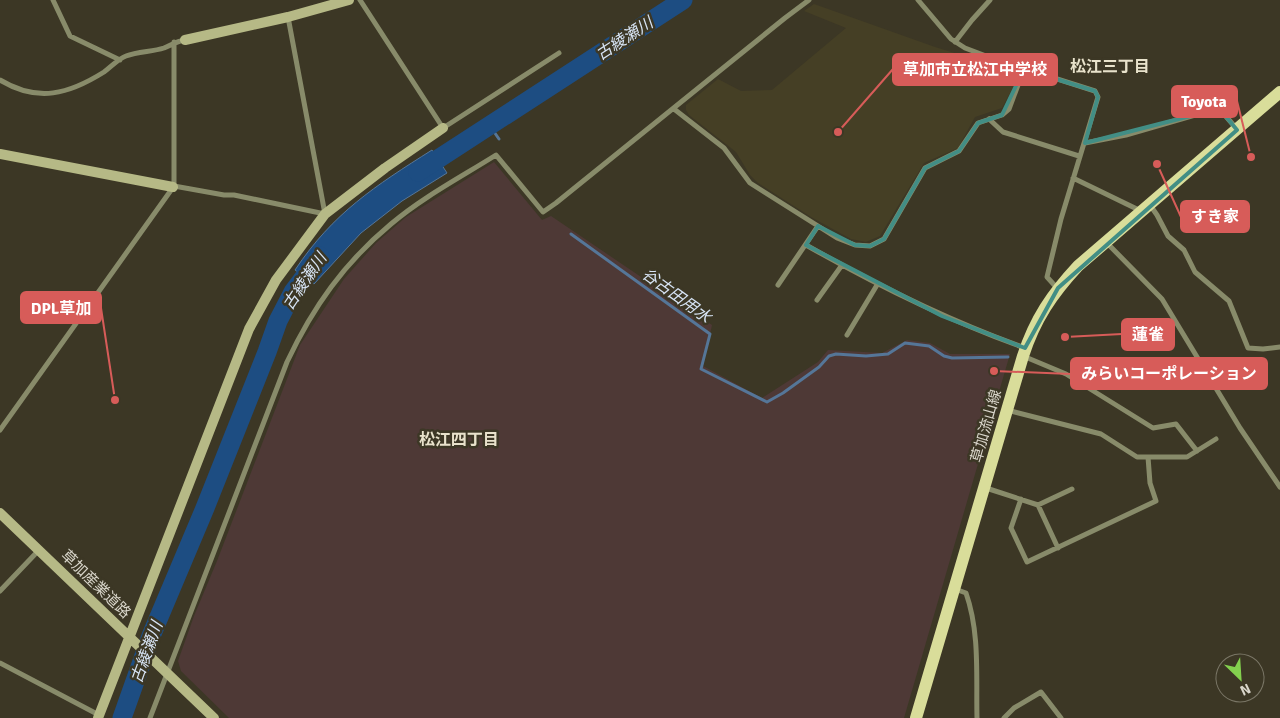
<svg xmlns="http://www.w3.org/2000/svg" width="1280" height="718" font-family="Signika,'Noto Sans JP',sans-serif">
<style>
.industrial{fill:#4e3936}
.built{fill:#453f25}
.water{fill:#1d4d82;stroke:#557698}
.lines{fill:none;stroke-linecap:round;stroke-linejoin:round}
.stream{stroke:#557698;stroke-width:3}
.river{stroke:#1d4d82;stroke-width:19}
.street{stroke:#888b6a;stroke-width:5}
.secondary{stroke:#b6b986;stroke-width:10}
.primary{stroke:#d9dd9a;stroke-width:12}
.marked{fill:none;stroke:#428e85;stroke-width:4;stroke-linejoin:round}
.labels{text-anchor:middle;stroke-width:5;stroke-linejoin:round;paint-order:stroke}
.street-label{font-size:15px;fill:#d9d6cb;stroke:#3c3725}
.water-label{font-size:16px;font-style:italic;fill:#d8e5f6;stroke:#3c3725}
.neighbourhood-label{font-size:16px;font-weight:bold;fill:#e8e2cb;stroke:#3c3725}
.leader{fill:none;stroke:#d75c59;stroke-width:2}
.callout-dot{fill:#d75c59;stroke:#3c3725;stroke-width:2}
.callout{fill:#d75c59;stroke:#d75c59;stroke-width:2}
.callout-label{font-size:16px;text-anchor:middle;font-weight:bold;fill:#fff}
</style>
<rect width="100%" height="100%" fill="#3c3725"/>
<path class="industrial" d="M494,162L542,220L551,216L712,325L703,366L762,398L818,362L828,350L882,353L907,340L930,343L950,354H1010L904,718H229L181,671L178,661L194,616L217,561L300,345L344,279L376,243L406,217Z"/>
<path class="built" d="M814,4L935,47L1013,71L1017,80L1002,108L975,117L958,148L924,163L880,236L866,242L851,239L811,217L758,183L750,175L736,152L689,115L686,110V105L718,79L741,91L772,90L846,28L804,11Z"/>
<path class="water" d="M432,150L447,173L402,201L361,233L314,284L295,270C333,213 375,186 432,150Z"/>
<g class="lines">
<path class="stream" d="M490,126L499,139
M571,234L710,334L701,369L767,402L783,393L819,367L829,356L836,354L866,356L888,354L905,343L929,346L944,356L952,358L1008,357"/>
<path class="river" d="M418,172L683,0
M122,718L151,636L205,508L267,352L278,321L293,292L320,256"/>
<path class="street" d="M53,0L70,36L120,60
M360,0L443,128L559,53
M918,0L951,39L965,48L994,59L1095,91L1098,97L1061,219L1047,277L1057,288
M955,42L972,20L990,0
M0,80C38,103 69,94 104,72C111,67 118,59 126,56C138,51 152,52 164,48C171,45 177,41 185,40
M674,109L724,148L750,183L837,238L855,245L870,246L884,239L925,168L959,151L978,123L1002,115L1009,109L1024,69
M989,119L1003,132L1079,156
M1085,143L1126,135L1202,113L1216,111L1223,113L1236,128
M1073,178L1141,211
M174,186L224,195H234L325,214L288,17
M1150,205L1157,215L1168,236L1184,250L1195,272L1229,301L1248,348L1263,349L1280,347
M1106,242L1162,299L1240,428L1280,487
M806,245C878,286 947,320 1025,348
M778,285L818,226
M817,300L842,265
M847,335L877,285
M1023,356L1066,374L1153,428L1176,424L1197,451
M1007,410L1101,434L1137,457H1187L1216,439
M0,430L174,186V42
M986,488L1038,505L1072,489
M1021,499L1011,528L1027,562L1156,501L1150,483L1148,457
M1038,505L1058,548
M955,589L966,593C980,633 976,676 977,718
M0,591L39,550
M0,663L99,715
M150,718L287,362C313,307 344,263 391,224C423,197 461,177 496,155L543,212L556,203L785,18L809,0
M1004,718L1014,708L1041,692L1061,718"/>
<path class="secondary" d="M185,40L288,17L349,0
M0,154L173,187
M0,513L214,718
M98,718L249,329L276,280L325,214L385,168L443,128"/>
<path class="primary" d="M916,718L1023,356C1035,319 1052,294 1078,266L1280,92"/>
</g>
<path class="marked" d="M1024,69L1095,91L1098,97L1085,143L1202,113H1223L1237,130L1058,288L1025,348L942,316L806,245L818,226L855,245L870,246L884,239L925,168L959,151L978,123L1002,115Z"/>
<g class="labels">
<g class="street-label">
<text transform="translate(986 426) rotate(-74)" y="5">草加流山線</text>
<text transform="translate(96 584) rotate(44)" y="5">草加産業道路</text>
</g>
<g class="water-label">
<text transform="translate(624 38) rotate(-33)" y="6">古綾瀬川</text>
<text transform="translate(304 281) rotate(-56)" y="6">古綾瀬川</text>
<text transform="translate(677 295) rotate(36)" y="6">谷古田用水</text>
<text transform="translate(146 652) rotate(-70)" y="6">古綾瀬川</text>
</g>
<g class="neighbourhood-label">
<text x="1110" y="72">松江三丁目</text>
<text x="459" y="445">松江四丁目</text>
</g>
</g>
<path class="leader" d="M838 132L893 69M1251 157L1237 101M1157 164L1181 217M115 400L101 308M1065 337L1122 334M994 371L1071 374"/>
<g class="callout-dot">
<circle cx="838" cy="132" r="5"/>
<circle cx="1251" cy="157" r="5"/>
<circle cx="1157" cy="164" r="5"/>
<circle cx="115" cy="400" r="5"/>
<circle cx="1065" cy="337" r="5"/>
<circle cx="994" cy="371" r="5"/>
</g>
<g class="callout">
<rect x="893" y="54" width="164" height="31" rx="5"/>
<rect x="1172" y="86" width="65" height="31" rx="5"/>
<rect x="1181" y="201" width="68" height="31" rx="5"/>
<rect x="21" y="292" width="80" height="31" rx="5"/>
<rect x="1122" y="319" width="52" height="31" rx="5"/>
<rect x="1071" y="358" width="196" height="31" rx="5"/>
</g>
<g class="callout-label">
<text x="975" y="75">草加市立松江中学校</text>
<text x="1204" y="107">Toyota</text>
<text x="1215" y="222">すき家</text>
<text x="61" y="314">DPL草加</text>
<text x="1148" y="340">蓮雀</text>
<text x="1169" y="379">みらいコーポレーション</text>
</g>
<g transform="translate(1240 678) rotate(155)"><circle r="24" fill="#3c3725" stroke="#7b7767"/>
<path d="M0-4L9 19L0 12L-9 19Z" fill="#83d04e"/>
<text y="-8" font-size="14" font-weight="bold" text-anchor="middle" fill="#d9d6cb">N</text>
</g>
</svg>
